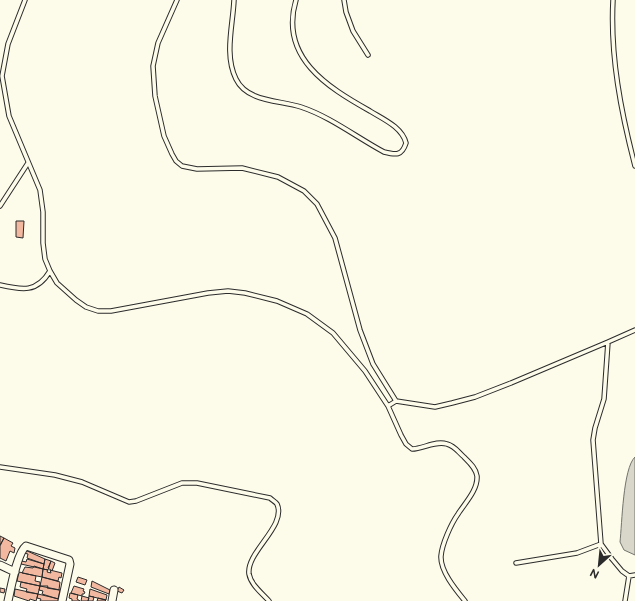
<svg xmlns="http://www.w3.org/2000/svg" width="635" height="601" font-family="Figtree,sans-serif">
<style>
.water{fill:#d8d7c9;stroke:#74746e}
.building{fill:#f2b8a0;stroke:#2b2b2b}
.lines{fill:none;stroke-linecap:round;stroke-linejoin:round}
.lane-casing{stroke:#2b2b2b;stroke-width:5.5}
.street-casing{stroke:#2b2b2b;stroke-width:9}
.lane{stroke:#fdfbea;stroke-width:3.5}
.street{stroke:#fdfbea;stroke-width:7}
</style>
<rect width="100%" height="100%" fill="#fdfbea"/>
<path class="water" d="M635,457V555L624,550L620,542C622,524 623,468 635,457Z"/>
<path class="building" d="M16,221H24L23,238L16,237Z
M0,536L4,538L0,545Z
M4,538L13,543L11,546L15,548L14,553L10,551L6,561L0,558V546Z
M25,550L45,559L44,564L27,558L28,554L24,553Z
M27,559L44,564L43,569L21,564L22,561L26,562Z
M45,559L51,561L48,570L43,569Z
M51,561L55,563L52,571L48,568Z
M34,566L43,569L42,577L22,573L25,567L33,568Z
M43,569L48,570L47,572L51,573L50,570L62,573L61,578L59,577L58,581L42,577Z
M19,572L36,576L35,581L40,582V586L17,581Z
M42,577L60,582L59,590L47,588L48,586H40Z
M78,577L87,580L85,585L76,582Z
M92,581L110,590L109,594L91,587Z
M21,582L40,586L38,594L26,592L27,589L20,587Z
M40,586L60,590L58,599L42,594L43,591L39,590Z
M74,586L84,589L83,591L85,592L84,594H82V596L71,593Z
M119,587L124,590L122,593L117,591Z
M0,588L5,589L4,593L0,592Z
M15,589L38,594L36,601L30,599L29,601L14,596Z
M90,589L107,595L106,600L89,596Z
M70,593L78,595L77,599L80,601H72V599L69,598Z
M38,594L59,599V601H40L41,599L37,598Z
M82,596L89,598L88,601H81Z
M89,596L94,597L93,601H88Z
M98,598L106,600L105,601H97Z"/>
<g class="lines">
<defs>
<path id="lane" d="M25,0L8,44L2,76L9,116L40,190L43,212V243L45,259L50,271L57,283L76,300L86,307L98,311H111L208,293L228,291L245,293L277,301L307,314L333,333L365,371L388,406L401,435L406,444L412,449C423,449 436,440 447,444C455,446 458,452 464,457C469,462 476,468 477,476C478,490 465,503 458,514C451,524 442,544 441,556C440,571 456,590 465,601
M177,0L158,43L153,66L155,96L164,136L172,154L176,161L182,166L197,169L242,168L278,177L304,191L317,204L335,238L360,330L373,364L396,401
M234,0C233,25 224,55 236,79C247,102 279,100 301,107C331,117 356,137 384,152C396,155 402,156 406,143C402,127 383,119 370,111C327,87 279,57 296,0
M344,0L346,12L353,31L368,55
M613,0C610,56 621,112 635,166
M0,206L28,163
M0,285C22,290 37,293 50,271
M635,330L608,342L604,399L595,428L593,440L601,544L612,559L622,571L629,576L635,575
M388,406L396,401L435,407L452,403L475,397L511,383L608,342
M0,467L55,475L82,482L129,502L136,501L182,483H197L270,498C272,500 276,502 277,504C287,526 246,552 249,574C251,585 262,593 269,601
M516,563L577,553L601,544
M625,601L629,576"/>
<path id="street" d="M0,565L15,572
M8,601C11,588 17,553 26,546L69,560L70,564L62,601
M112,601L114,590"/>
</defs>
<use href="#lane" class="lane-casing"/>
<use href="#street" class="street-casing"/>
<use href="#lane" class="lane"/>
<use href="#street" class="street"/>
</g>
<g transform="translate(599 565) rotate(207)" stroke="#fdfbea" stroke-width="3" paint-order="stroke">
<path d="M0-3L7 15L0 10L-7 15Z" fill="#2b2b2b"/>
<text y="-6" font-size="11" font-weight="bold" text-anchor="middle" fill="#2b2b2b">N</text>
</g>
</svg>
